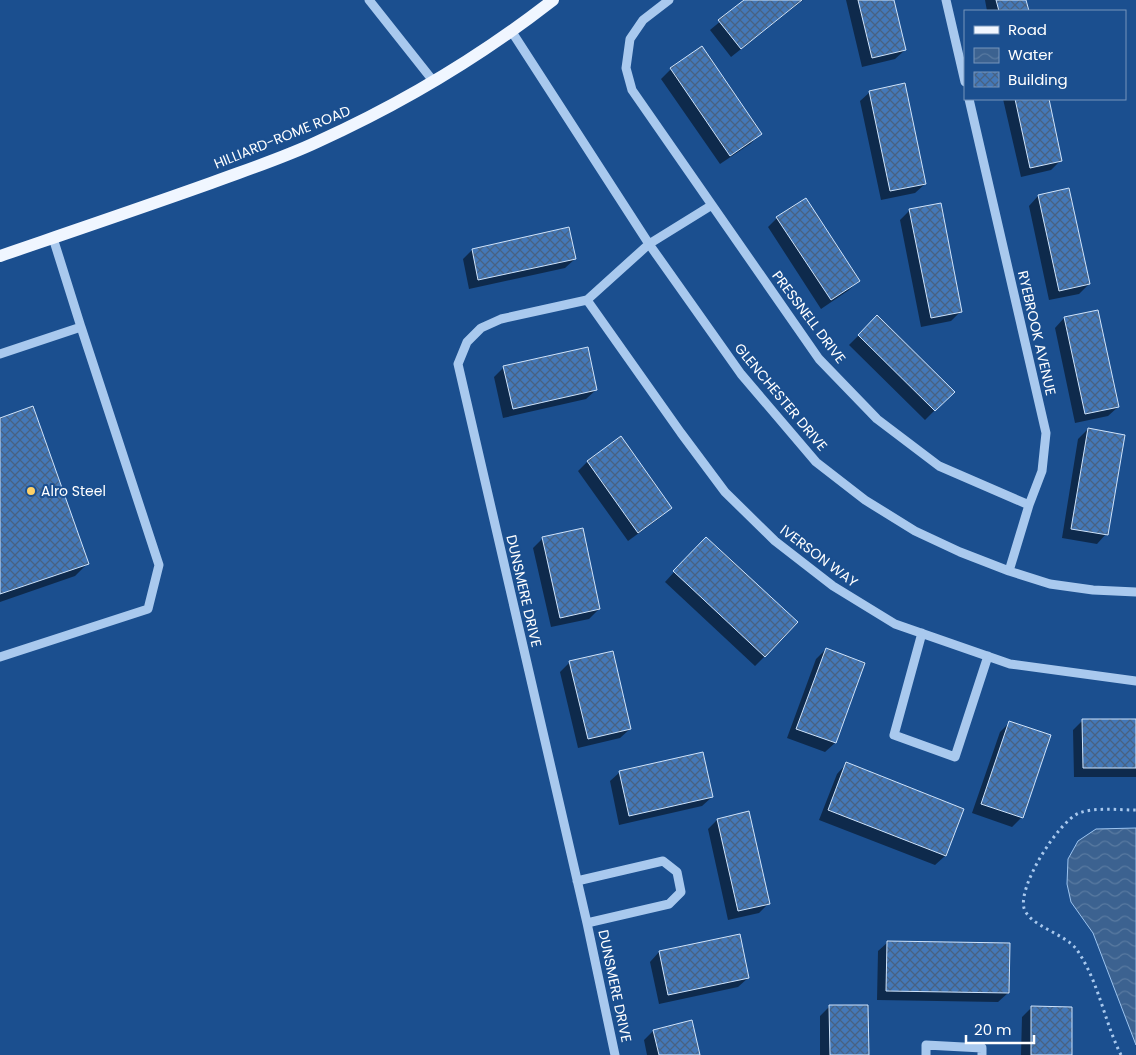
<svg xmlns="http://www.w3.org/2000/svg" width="1136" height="1055" font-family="Poppins,sans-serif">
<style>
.water{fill:url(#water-waves);stroke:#9cc4f0}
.shadow{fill:#0007}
.building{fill:url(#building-cross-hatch);stroke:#cfe3fa}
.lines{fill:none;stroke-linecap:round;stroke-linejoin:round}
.path{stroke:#a9c9ee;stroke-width:3;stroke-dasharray:2.5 4;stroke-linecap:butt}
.minor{stroke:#a9c9ee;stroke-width:9}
.major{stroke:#f0f6ff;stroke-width:12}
.poi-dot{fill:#ffd166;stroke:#1b4f8f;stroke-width:2}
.labels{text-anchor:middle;stroke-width:4;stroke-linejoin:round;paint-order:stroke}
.street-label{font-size:14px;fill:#fff;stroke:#1b4f8f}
.poi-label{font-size:14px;fill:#fff;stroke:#1b4f8f;text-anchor:start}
</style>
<defs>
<pattern id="water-waves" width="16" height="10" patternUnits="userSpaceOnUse" patternTransform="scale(1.25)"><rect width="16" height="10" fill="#3c6290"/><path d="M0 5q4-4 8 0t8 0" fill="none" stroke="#597aa1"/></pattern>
<pattern id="building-cross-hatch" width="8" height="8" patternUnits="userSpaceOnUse" patternTransform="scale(1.25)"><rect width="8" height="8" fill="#4478b7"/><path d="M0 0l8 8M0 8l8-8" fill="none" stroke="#486282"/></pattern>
</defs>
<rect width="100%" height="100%" fill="#1b4f8f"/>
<path class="water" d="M1136,828V1045L1093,933L1071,902L1067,884L1068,859L1078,841L1096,829Z"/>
<path class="shadow" d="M746,0H803L731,57L710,30Z
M846,0H893L905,50L895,59L862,67Z
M985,0H1025L1028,11H987Z
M671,69L760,134L750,144L720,164L661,79Z
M870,92L925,184L915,193L881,200L860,101Z
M1003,99H1047L1061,160L1051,170L1021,177Z
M1068,190L1089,284L1079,294L1049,300L1029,206L1038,196Z
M910,210L961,311L951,321L921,327L900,220Z
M777,218L858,281L849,290L821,309L768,227Z
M472,250L575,259L565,268L469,289L463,259Z
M877,317L953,392L925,420L849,345Z
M1064,318L1118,407L1108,416L1075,423L1055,328Z
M504,367L596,390L586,399L503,418L494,377Z
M0,419L87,564L75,576L0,602Z
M1088,429L1106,534L1097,544L1062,538L1078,439Z
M587,462L670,508L661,517L628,541L578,471Z
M543,538L599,609L589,619L551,627L533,548Z
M696,548L765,656L755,666L665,582Z
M826,649L864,663L835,743L825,752L787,738L816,659Z
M570,662L630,729L620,738L578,748L560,672Z
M1083,720H1136V777H1074L1073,730Z
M1010,722L1022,817L1012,827L972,813L1000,732Z
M846,764L963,810L945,856L935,865L819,820L837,774Z
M620,772L712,797L702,806L619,825L610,781Z
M717,820L769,903L759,913L728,920L708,829Z
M739,935L748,978L738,987L659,1004L650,962L659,952Z
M888,942L1008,993L998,1002L877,1000L878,951Z
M829,1007L868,1055H820V1016Z
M1031,1008L1071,1055H1021L1022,1017Z
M653,1031L698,1055H647L644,1040Z"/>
<path class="building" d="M744,0H802L741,49L718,20Z
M858,0H894L906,50L872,58Z
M996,0H1026L1029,11H999Z
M702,46L762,134L730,156L670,68Z
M905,83L926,184L890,191L869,91Z
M1015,99H1049L1062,161L1030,168Z
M1069,188L1090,284L1059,291L1038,195Z
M806,198L860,281L831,300L776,217Z
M941,203L962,312L931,318L909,209Z
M569,227L576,259L478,280L472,249Z
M1098,310L1119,407L1085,414L1064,317Z
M877,315L955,392L935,411L858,335Z
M588,347L597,390L513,409L503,366Z
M33,406L89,564L0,594V418Z
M1088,428L1125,435L1108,535L1071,529Z
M621,436L672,508L638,533L587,461Z
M583,528L600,609L560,618L542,537Z
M706,537L798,622L765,657L673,571Z
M826,648L865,663L836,743L796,729Z
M613,651L631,729L588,739L569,661Z
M1082,719H1136V768H1083Z
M1009,721L1051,735L1023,818L981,804Z
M703,752L713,797L629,816L619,771Z
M846,762L964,809L946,856L828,810Z
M749,811L770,904L738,911L717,819Z
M740,934L749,978L668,995L659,951Z
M887,941L1010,943L1009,993L886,991Z
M829,1005H868L869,1055H830Z
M1031,1006L1072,1007V1055H1031Z
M692,1020L700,1055H659L653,1030Z"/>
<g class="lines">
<path class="path" d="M1121,1055C1104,1021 1099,982 1077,950C1065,933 1030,927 1024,908C1018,886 1058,822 1079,813C1096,807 1118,810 1136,810"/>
<path class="minor" d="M369,0L434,82
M669,0L643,20L630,39L626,68L632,90L819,359L877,419L939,466L1029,505
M946,0L965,82
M512,32L649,244L741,374L816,462L865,500L915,531L960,552L1009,571L1050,584L1093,590L1136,592
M969,99L1046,433L1042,471L1029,505L1009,571
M587,300L681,433L725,492L775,541L833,586L895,624L1010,664L1136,681
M0,354L81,327L53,238
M922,633L894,735L955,757L988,656
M0,657L148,609L159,565L81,327
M577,881L663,861L677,872L681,892L669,904L587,923
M615,1055L587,923L458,364L467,342L481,328L501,319L587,300L649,244L712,205
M926,1055V1045L982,1048V1055"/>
<path class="major" d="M0,256C70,232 141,208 211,183C246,170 283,158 317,142C401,104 480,57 553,0"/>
</g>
<circle class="poi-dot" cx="31" cy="491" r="5"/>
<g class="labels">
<g class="street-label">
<text transform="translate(282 137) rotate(-22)" y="5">HILLIARD-ROME ROAD</text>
<text transform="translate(809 317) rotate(53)" y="5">PRESSNELL DRIVE</text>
<text transform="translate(1037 333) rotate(77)" y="5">RYEBROOK AVENUE</text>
<text transform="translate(781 397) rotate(50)" y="5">GLENCHESTER DRIVE</text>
<text transform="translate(819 556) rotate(37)" y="5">IVERSON WAY</text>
<text transform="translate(524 591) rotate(77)" y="5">DUNSMERE DRIVE</text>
<text transform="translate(615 986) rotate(78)" y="5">DUNSMERE DRIVE</text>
</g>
<g class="poi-label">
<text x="41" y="496">Alro Steel</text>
</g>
</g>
<rect x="964" y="10" width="162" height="90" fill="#1b4f8f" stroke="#7695bc"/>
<rect x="974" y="26" width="25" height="8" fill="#f0f6ff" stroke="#7695bc"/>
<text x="1008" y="35" font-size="15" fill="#ffffff">Road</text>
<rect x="974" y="48" width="25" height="15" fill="url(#water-waves)" stroke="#7695bc"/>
<text x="1008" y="60" font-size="15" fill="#ffffff">Water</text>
<rect x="974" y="72" width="25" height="15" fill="url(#building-cross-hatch)" stroke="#7695bc"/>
<text x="1008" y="85" font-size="15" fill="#ffffff">Building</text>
<path d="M966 1035v8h68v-8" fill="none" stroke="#ffffff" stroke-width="2.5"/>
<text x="974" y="1035" font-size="15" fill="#ffffff" stroke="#1b4f8f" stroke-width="4" paint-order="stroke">20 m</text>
</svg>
